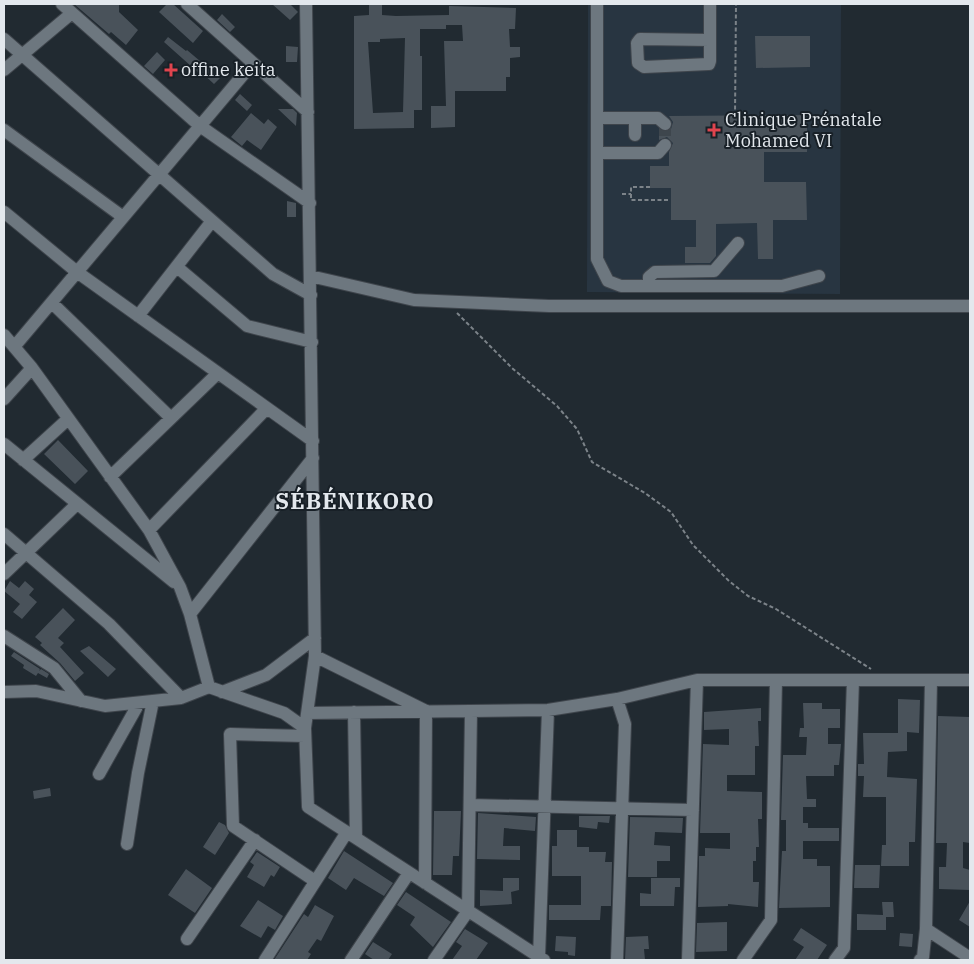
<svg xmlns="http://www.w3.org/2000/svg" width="974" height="964" font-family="'IBM Plex Serif',serif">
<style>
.built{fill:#283541}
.building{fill:#49525a;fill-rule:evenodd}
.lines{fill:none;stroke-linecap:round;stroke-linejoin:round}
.minor-tunnel{stroke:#3e464d;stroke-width:12;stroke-dasharray:12 6;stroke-linecap:butt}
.minor-casing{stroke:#3f454c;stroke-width:14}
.path{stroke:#7c8389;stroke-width:2;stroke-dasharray:4 2.5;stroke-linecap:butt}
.minor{stroke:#6d777f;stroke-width:12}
.health-dot{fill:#e0444e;stroke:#182027;stroke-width:2}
.labels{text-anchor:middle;stroke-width:4;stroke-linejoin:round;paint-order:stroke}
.poi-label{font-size:18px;fill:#e3e8ed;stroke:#182027;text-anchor:start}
.district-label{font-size:22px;font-weight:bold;letter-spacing:1px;fill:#e3e8ed;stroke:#182027}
</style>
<rect width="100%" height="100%" fill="#212a31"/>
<path class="built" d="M588,4H841L840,294L587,292Z"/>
<path class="building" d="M74,4H119V12L138,30L126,45L111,32L109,34Z
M167,4H173L203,31L193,43L159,12Z
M272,4H290L298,12L290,20Z
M369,4H382V15L396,16L449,15V6L516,8L515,29H509L510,47H520V57L510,58V77H506V91H455V127L431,128V106H446L444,41H463L462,25H446V29H420V56H422V110H414V128L354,129V16L369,15ZM405,38L403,112L373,113L368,42H380V39Z
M222,14L235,27L230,32L217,20Z
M755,36H810V67L756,68Z
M168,37L186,51L187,50L220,78L214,84L202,73L201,75L164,42Z
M286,46L298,47L297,62H286Z
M157,52L165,60L153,74L144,66Z
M240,94L252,105L247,111L235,100Z
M278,109H293L297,113L296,126Z
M251,113L264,124L268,119L277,127L261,150L247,140L242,146L231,137Z
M807,115V152H764V182H806L807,220H773V259H758L757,223L716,224V256L710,263H685V247H696V220H671V188H650V166H669V152L673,143L667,137L659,140V129L664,132L671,129L673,122L669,116Z
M287,201L296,203V217H287Z
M58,440L88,471L75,484L44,454Z
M10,581L19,588L25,581L34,589L29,595L37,602L22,619L13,612L20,604L4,591Z
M63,608L75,620L58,638L64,643L60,647L84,673L75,681L60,663L40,645L42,643L35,637Z
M89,646L116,669L108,677L80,651Z
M14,652L40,669L39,671L41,669L49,674L47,678L38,673L36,676L23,668L24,665L11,656Z
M898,699L920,700L919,733L907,732V751L888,752L887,777L917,779L915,842H909V866H881L882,845H886V797H863L864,776H858V764H864L863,733H898Z
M803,703H822V709H840V728H828V744H841L839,765H834V776H806L807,799H816V807H803V823H808V828H839V841H803V859H817V866H830V907L779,908L782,851H786V820H781L783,755H806L807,737H799L800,728H804Z
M761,708V721H758L759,746H755V775H727V791L762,792V819H758L759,847H756V861H753V882H759L758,907L728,904V906L698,907L699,856H705V848L730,849V833H700L703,744L729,745V729L704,730V712Z
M938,716L970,717V843L963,842V868L970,870V890L939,889V867H946L947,843H936Z
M50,788L51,796L34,799L33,791Z
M434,811H461L459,856H453L452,875H433Z
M478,813L536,817L535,831L504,828L503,846H520V860L477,859Z
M579,816H610L609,823L598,822L597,829L579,827Z
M630,817L683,818L682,833L655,832L654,845L670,846V861H657V877H628Z
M219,822L225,825L229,833L215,855L203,847Z
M557,830H577V847H589V852H606L605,862H612L611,906H601L600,920H549V905H581V876H552V846H557Z
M344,851L393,883L384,896L354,878L346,890L328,878Z
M257,852L280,867L274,877L271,875L264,887L247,877L254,865L250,862Z
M855,865H880L879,888H854Z
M186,869L212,888L195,913L168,895Z
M503,878H519V890L511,892L512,904L480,906V890L503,891Z
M651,878H680V887H675L674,906H640V893L651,894Z
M406,892L451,922L433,947L410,925L415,917L397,905Z
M258,900L283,916L275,930L268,926L261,938L240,926Z
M970,901V927L959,920Z
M882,902H893L894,917H886V930H857V914L883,915Z
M315,905L334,916L321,941L317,939L308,952L311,954L307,960H274L304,914L308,917Z
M727,922V951L696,952L697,923Z
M801,928L827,945L817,960H795L804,947L793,940Z
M465,929L488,943L476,960H452L462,946L456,942Z
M900,933L913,934L912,947L899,946Z
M556,936L576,937L575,956L568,955V952L555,951Z
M648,936L649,949H644L645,960H625L626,937Z
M373,942L392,954L388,960H374L365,954Z"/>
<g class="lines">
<path class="minor-tunnel" d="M665,124V145"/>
<defs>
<path id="minor" d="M62,4L200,126L310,203
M187,4L308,112
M306,4L315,656L305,728L308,807L544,960
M597,4V259L608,281L621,286H782L819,276
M710,4V61L709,64L644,67L638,63L637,43L640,39L710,40
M4,39L273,274L311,295
M4,70L72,13
M597,118H658L665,124
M635,118V135
M4,130L123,217
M597,153H658L665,145
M4,212L77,272L313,441
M177,267L247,326L312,342
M310,276L414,300L549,306H970
M649,286V277L655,272L714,271L738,243
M52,303L171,418
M138,316L212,221
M4,335L32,368L149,530L180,587L190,614L209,687L284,713L305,728
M14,347L253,63
M4,399L32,368
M4,444L174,582
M23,460L68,419
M110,477L218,373
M149,530L267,408
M4,534L109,624L181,698
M4,574L77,504
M190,614L313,458
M4,636L54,668L81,701
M315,656L426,711L425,883
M4,692L36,691L105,706L181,698L209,687
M222,692L266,675L315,638
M354,712L356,838
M307,713L548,710L617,699L697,680H970
M305,736L230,734L233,826L315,881
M99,774L139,703
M471,805L693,810
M127,844L138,773L153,701
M926,929L970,958
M187,939L255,840
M539,957L548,710
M265,960L347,832
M351,960L409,873
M434,960L468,911L471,711
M617,960L625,724L617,699
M688,960L697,680
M743,960L771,920L776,680
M835,960L844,948L853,680
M920,960L923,957L926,929L931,680"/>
</defs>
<use href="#minor" class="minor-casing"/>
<path class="path" d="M735,116L736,4
M650,187H631V200H670
M622,194H631
M457,313L512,368L557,406L577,429L592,462L645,493L671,512L693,545L729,581L748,596L776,609L871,669"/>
<use href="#minor" class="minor"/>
</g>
<g class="health-dot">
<path d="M168.5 62.5h5v5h5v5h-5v5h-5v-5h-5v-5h5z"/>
<path d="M711.5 122.5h5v5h5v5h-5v5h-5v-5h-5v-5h5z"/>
</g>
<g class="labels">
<g class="poi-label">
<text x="181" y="76">offine keita</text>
<text x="725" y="126">Clinique Prénatale<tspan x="725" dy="21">Mohamed VI</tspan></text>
</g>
<g class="district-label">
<text x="355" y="509">SÉBÉNIKORO</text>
</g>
</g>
<rect width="974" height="964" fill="none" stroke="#e3e8ed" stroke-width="10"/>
</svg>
